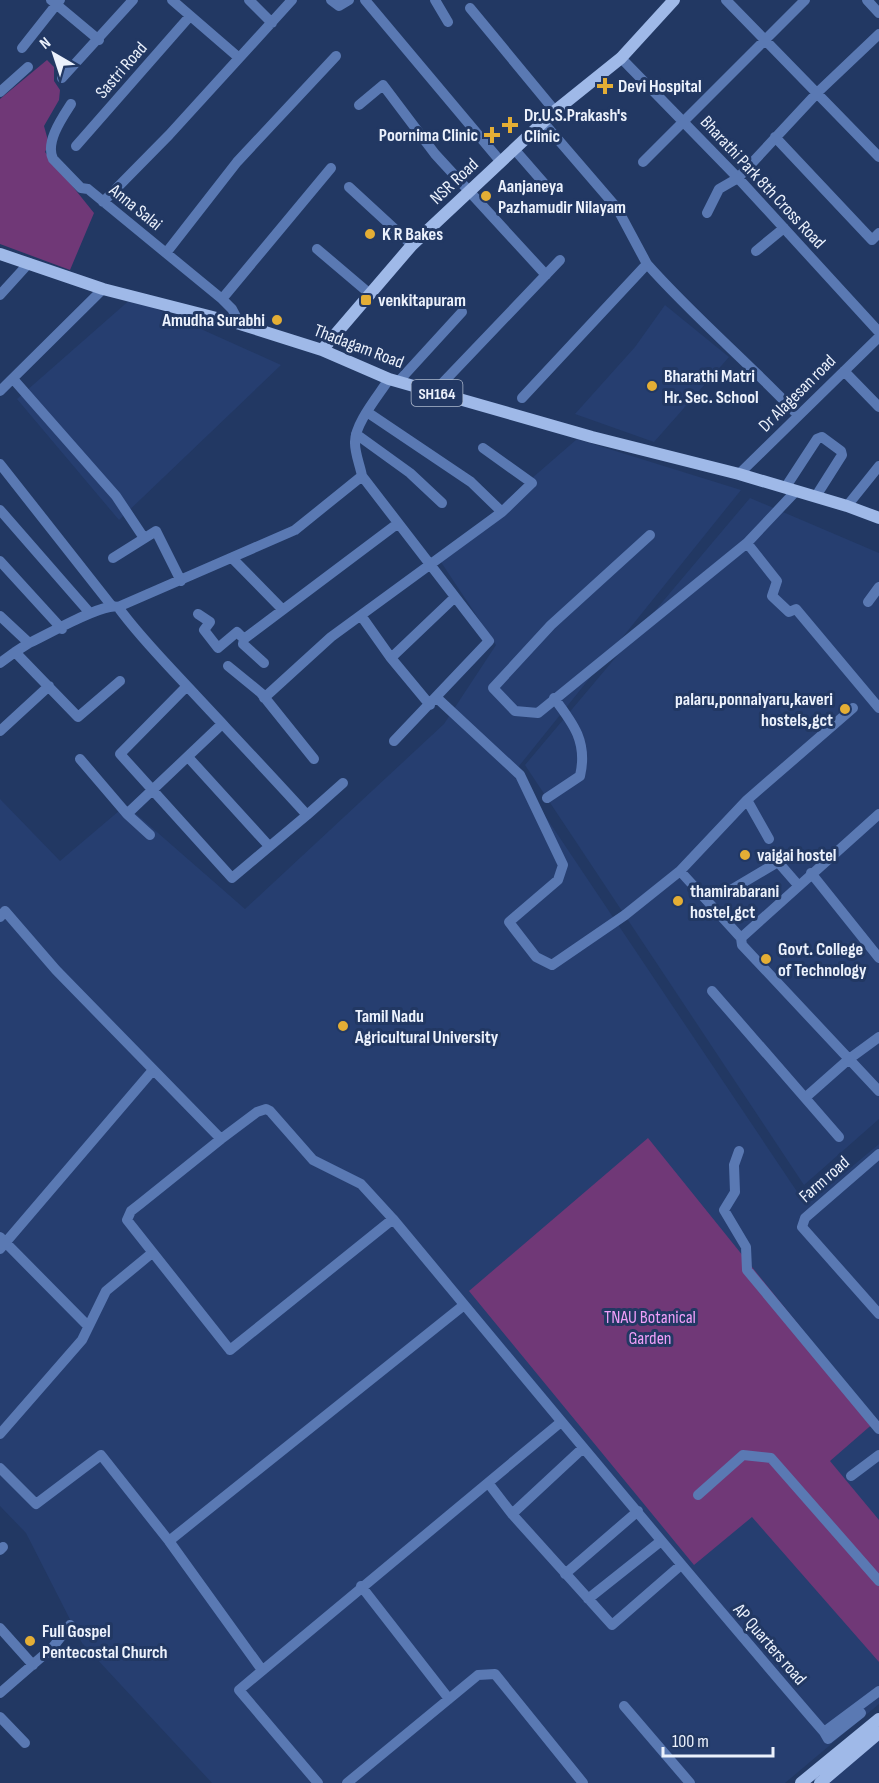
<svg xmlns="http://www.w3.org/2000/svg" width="879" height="1783" font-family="'Sofia Sans Condensed',sans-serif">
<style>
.built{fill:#263e70}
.green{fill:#703877}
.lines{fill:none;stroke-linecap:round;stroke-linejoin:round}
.minor{stroke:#5a79b3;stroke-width:10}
.major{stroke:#9fb9e8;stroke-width:12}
.poi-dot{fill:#e4ae35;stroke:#223863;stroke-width:2}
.labels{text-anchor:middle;stroke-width:6;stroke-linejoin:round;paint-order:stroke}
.shield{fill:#223863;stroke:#afbace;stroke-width:1.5}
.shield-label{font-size:16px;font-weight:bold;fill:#ebf1fc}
.street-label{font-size:18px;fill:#ebf1fc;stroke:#223863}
.poi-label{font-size:18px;font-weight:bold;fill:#ebf1fc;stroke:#223863;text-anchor:start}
.park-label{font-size:18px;fill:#ef9ff9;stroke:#223863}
</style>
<rect width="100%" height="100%" fill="#223863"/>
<path class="built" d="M132,298L281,365L119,520L17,399Z
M665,305L729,357L654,442L575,414L635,347Z
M577,439L741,490L515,771L806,1205L879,1144V1704L785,1783H212L82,1643L26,1533L0,1506V799L60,861L126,805L245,909L444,724L496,645L439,559Z
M750,498L879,553V1119L804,1185L525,765Z
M879,1738V1783H826Z"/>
<path class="green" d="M47,60L54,67V81L60,90L59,100L44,126L49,144L45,152L94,213L70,270L0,244V99Z
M648,1138L876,1421L830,1461L879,1520V1662L752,1517L694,1565L469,1291Z"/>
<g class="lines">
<path class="minor" d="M51,0L99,40
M172,0L238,57
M249,0L272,23
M331,0L339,6L349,0
M365,0L501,162
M435,0L448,22
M726,0L879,157
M867,0L879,13
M470,8L555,111
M22,48L60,0
M621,58L738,178L879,332
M62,78L133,0
M0,92L28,67
M71,104C62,118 45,142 53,159L81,188L88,189L222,299L232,309L240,324
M359,105L383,85L435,154L546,275
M775,137L872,240L879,233
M76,146L190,16
M515,150L549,189
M643,162L805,0
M349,187L412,245
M103,202L169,135L292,0
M707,213L719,189L738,178L818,92L879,34
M317,249L370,294
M756,251L784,228
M166,253L237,162L336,56
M647,264C694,317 749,363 798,415
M0,295L29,263
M222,299L331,168
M844,371L879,407
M14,380L116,496L144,538
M398,382L462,312
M0,391L103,289
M434,392L560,260
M522,398L647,264L617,208L543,122
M356,434L410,473L442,503
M483,448L532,483L502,512
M0,464L111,605
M739,474L879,337
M362,476L489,641L394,741
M785,488L817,439L822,437L841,451L842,455L816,496
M847,506L879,466
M0,510L89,612
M650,535L551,625L493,688L515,711L538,713L747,543L796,491
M747,543L777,581L772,596L789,612L796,609L879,708
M113,558L156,531L181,581
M232,558L282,609
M0,561L62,629
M868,602L879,587
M118,607C139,636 164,661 188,687C228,730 268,772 307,815L232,878L120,754L187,686
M198,614L210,622L204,630L218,648L237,632L244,639
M0,616L29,643C47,635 103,602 118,607L295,530L362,476C360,465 355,454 355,443C354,424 379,395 389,379
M362,617L391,658
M29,643L15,652L78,717L120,681
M0,663L15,652
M264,663L243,644L244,639L397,524
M228,666L261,693L314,759
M264,698L331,637L502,512L471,482L367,412
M437,698L520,775L563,865L558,880L509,922L536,957L552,965L625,915L680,871L747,800L853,708
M430,705L391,658L454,598
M0,731L49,686
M188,757L269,846
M80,759L127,814L150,835
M547,798L580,776C588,742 573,723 554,698
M747,800L769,839
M127,814L222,724
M879,814L741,938L742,945L879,1091
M307,815L343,783
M680,871L741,938
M811,873L879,958
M724,894L778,862L798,885
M0,917L5,911L56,970L221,1139
M712,991L839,1137
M806,1097L849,1059L879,1037
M739,1151L734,1165L735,1192L724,1210L746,1247L747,1270L879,1429
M879,1154L805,1218L802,1227L879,1314
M393,1219L230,1350L127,1220L131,1211L140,1204L221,1139L257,1112L266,1109L270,1111L313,1160L361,1184L393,1219C536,1391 678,1563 824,1732L828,1739L861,1713
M0,1237L87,1325
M0,1249L153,1070
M0,1434L82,1340L106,1291L152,1253
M0,1468L36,1504L101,1455L169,1541
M851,1476L879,1455
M489,1484L512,1514L612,1625L681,1565
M698,1495L743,1455L771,1458L879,1581
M512,1514L583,1448
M0,1550L3,1547
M565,1574L638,1511
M361,1586L449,1699
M588,1599L661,1541
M0,1628L33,1665
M262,1670L169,1541L464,1305
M0,1693L53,1647L70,1625
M624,1706L690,1783
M0,1717L25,1743
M824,1732L879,1691
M318,1783L239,1690L561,1422
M347,1783L478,1675L495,1674L583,1783"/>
<path class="major" d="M0,254L103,289L240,324L322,350L389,379L592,437L739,474L847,506L879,518
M322,350L412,245L555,111L621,58L674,0
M801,1783L879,1719
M820,1783L879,1733"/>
</g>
<g class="poi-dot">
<path d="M602 77h6v6h6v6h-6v6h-6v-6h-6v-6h6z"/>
<path d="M507 116h6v6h6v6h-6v6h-6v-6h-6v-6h6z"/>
<path d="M489 126h6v6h6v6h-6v6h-6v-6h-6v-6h6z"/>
<circle cx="486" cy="196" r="6"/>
<circle cx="370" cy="234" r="6"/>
<rect x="360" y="294" width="12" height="12" rx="3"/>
<circle cx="277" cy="320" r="6"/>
<circle cx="652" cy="386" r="6"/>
<circle cx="845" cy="709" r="6"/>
<circle cx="745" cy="855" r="6"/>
<circle cx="678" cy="901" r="6"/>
<circle cx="766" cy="959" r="6"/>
<circle cx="343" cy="1026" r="6"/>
<circle cx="30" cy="1641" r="6"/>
</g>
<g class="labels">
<rect class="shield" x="411.5" y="380" width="51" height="26" rx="4.5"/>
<g class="shield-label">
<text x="437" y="399">SH164</text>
</g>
<g class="street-label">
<text transform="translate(121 70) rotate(-49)" y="6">Sastri Road</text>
<text transform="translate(454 181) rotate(-43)" y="6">NSR Road</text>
<text transform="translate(763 182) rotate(47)" y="6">Bharathi Park 8th Cross Road</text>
<text transform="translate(136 207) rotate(39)" y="6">Anna Salai</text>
<text transform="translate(359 346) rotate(21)" y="6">Thadagam Road</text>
<text transform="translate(797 393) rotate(-45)" y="6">Dr Alagesan road</text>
<text transform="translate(824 1179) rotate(-41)" y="6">Farm road</text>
<text transform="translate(770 1644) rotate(49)" y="6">AP Quarters road</text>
</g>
<g class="poi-label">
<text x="618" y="92">Devi Hospital</text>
<text x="524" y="121">Dr.U.S.Prakash's<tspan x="524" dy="21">Clinic</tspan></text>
<text x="478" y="141" text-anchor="end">Poornima Clinic</text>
<text x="498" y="192">Aanjaneya<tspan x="498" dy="21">Pazhamudir Nilayam</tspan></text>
<text x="382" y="240">K R Bakes</text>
<text x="378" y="306">venkitapuram</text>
<text x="265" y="326" text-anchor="end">Amudha Surabhi</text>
<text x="664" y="382">Bharathi Matri<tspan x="664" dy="21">Hr. Sec. School</tspan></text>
<text x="833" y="705" text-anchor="end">palaru,ponnaiyaru,kaveri<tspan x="833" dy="21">hostels,gct</tspan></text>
<text x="757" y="861">vaigai hostel</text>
<text x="690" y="897">thamirabarani<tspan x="690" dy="21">hostel,gct</tspan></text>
<text x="778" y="955">Govt. College<tspan x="778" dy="21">of Technology</tspan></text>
<text x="355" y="1022">Tamil Nadu<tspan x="355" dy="21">Agricultural University</tspan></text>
<text x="42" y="1637">Full Gospel<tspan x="42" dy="21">Pentecostal Church</tspan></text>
</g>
<g class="park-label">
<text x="650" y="1323">TNAU Botanical<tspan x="650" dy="21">Garden</tspan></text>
</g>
</g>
<g transform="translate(54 54) rotate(321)" stroke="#223863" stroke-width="4.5" paint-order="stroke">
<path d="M0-4.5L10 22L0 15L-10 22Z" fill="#ebf1fc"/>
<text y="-9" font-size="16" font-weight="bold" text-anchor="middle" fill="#ebf1fc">N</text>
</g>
<path d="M663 1747v9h110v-9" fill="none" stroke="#ebf1fc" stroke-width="3"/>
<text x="672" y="1747" font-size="18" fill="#ebf1fc" stroke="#223863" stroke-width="4.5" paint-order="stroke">100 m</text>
</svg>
